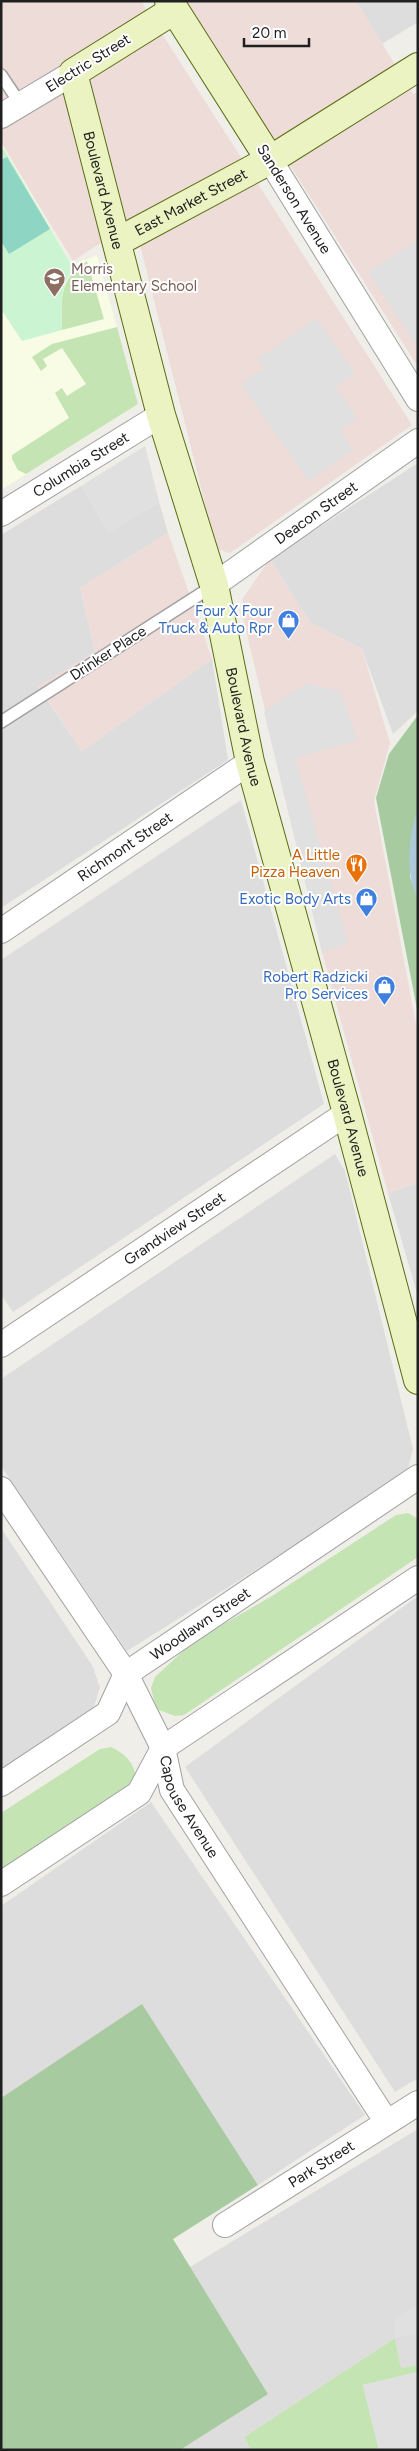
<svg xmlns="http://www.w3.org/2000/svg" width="419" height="2451" font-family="Figtree,sans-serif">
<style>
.residential{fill:#dedddd}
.commercial{fill:#eedcd9}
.education{fill:#f9fce4}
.grass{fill:#c5e4b3}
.forest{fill:#a8caa1}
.park{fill:#caf4d2}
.pitch{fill:#8ed6c3}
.parking{fill:#e0e0e0}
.water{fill:#adc9d8}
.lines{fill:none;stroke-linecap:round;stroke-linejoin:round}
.lane-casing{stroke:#a1a1a1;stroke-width:14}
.street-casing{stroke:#a1a1a1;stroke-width:26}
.secondary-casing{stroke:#586d11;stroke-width:30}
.lane{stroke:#fff;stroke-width:11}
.street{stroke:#fff;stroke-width:24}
.secondary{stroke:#ebf3c2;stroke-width:28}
.labels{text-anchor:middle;stroke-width:4;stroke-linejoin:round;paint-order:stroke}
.street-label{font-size:15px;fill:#202020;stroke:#fff}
.education-label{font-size:15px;fill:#785e54;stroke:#fff;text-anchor:start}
.shop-label{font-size:15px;fill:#366cbe;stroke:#fff;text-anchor:end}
.food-label{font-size:15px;fill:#c56008;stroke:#fff;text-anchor:end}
</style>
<rect width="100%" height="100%" fill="#efeee8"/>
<path class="residential" d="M356,1H418V22L382,44Z
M418,463V711L393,734L362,649L310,622L270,559Z
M81,486L109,532L159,502L168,533L80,588L95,652L38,687L82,751L212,659L228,760L1,908V535Z
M241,800L324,1104L13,1312L1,1295V960Z
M335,1154L345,1171L413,1449L408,1469L394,1483L127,1651L1,1466V1379Z
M418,1183V1297L388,1193Z
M1,1528L92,1665L100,1687L92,1713L1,1775Z
M418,1596V2078L395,2092L185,1767Z
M151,1802L365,2115L258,2185L142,2005L1,2098V1906Z
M418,2129V2365L401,2368L395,2338L244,2437L251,2450H180L268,2394L190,2267Z"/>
<path class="commercial" d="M1,1H141L412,425L230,553L217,549L214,539L134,221L73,261L1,143Z
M186,1H356L413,94L418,92V367Z
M168,533L212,659L82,751L38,686L95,652L80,588Z
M270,559L310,622L362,649L390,743L374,801L418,1035V1183L388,1193L322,952L242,613L243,598Z"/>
<path class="education" d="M1,142L72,265L97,255L138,404L1,490Z"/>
<path class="grass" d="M87,261L104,319L62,330C61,300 59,278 87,261Z
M117,327L138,404L26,474L18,470L12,459V455L69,418L55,393L62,388L67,396L86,384L62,348L43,359L47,366L41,371L32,357L52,344Z
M408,1513L418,1519V1557L184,1715L175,1716L156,1709L151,1688L155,1677L193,1642L272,1596L396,1515Z
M111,1747C126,1754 137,1765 135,1781L1,1873V1813L100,1749Z
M395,2338L401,2368L418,2365V2372L363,2385L379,2450H251L244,2437Z"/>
<path class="forest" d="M418,715V808L410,847V877L418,899V1014L376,798L389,754Z
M142,2004L258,2185L173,2239L268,2394L180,2450H1V2098Z"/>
<path class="park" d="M4,149L74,269C59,286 61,309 62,330L22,341L1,309V151Z"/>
<path class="pitch" d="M7,157L50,229L9,254L1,241V160Z"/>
<path class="parking" d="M418,240V348L368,272Z
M316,318L355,373L336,387L357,418L340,430L353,450L309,481L241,384L264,368L258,359Z
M145,446L159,502L109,532L81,486Z
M305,684L340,691L357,740L295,758L348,943L322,952L264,712Z
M418,2304V2334L395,2338V2318Z
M418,2372V2450H379L363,2385Z"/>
<path class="water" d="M418,808V899C404,872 409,836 418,808Z"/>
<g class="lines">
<defs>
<path id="lane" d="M1,75L21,105
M1,722L213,586"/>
<g id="street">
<path d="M1,116L73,73"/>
<path d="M270,160L418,399"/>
<path id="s1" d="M1,514L161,415"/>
<path id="s2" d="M214,585L418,441"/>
<path id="s3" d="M1,931L250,762"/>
<path id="s4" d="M1,1345L347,1113"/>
<path id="s5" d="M1,1489L126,1674L163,1748L172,1790L386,2121"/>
<path id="s6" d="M1,1784L108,1713L126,1674L418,1477"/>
<path d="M1,1884L139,1793L163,1748L418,1578"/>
<path id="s7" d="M225,2225L418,2103"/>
</g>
<g id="secondary">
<path d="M169,1L270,160"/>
<path id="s8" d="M174,10L73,73L161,415L214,585L250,762L347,1113L418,1380"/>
<path id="s9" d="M117,242L270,160L418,67"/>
</g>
</defs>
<use href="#lane" class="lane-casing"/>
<use href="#street" class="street-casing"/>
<use href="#secondary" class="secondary-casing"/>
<use href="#lane" class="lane"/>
<use href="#street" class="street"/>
<use href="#secondary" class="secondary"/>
</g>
<defs>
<symbol id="school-pin" viewBox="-11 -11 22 30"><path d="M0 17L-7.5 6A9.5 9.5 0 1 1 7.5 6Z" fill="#8d6e63" stroke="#fff"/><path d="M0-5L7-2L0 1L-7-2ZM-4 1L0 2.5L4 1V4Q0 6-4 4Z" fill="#fff"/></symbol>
<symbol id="shop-pin" viewBox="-11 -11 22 30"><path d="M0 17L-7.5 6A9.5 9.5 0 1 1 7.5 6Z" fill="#3f7fe0" stroke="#fff"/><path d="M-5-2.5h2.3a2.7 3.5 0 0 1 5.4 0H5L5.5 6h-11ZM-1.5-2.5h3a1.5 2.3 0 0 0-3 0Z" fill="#fff"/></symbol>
<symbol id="restaurant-pin" viewBox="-11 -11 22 30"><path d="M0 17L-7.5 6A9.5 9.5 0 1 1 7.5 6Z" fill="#e8710a" stroke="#fff"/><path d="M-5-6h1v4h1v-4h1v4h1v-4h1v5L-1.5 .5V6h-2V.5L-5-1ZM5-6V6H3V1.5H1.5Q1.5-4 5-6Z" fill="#fff"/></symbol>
</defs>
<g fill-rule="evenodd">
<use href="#school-pin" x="42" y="266" width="25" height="34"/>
<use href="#shop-pin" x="276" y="608" width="25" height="34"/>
<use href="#restaurant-pin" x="344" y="852" width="25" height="34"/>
<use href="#shop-pin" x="354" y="886" width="25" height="34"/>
<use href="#shop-pin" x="372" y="974" width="25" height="34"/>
</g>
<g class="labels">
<g class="street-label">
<text transform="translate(88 63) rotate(-32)" y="5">Electric Street</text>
<text dy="5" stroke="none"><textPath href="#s8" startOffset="240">Boulevard Avenue</textPath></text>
<text transform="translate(294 199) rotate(58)" y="5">Sanderson Avenue</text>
<text dy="5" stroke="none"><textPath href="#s9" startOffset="84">East Market Street</textPath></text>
<text dy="5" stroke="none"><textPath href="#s1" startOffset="94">Columbia Street</textPath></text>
<text dy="5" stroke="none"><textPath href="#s2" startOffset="125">Deacon Street</textPath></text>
<text transform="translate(108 653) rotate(-33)" y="5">Drinker Place</text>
<text dy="5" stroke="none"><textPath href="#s8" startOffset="795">Boulevard Avenue</textPath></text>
<text dy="5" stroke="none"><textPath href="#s3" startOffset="150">Richmont Street</textPath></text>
<text dy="5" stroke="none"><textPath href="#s8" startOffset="1200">Boulevard Avenue</textPath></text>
<text dy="5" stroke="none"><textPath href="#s4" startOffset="209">Grandview Street</textPath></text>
<text dy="5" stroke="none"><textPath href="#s6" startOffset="261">Woodlawn Street</textPath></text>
<text dy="5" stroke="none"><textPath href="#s5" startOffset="371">Capouse Avenue</textPath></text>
<text dy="5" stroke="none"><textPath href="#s7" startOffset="114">Park Street</textPath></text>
</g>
<g class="education-label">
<text x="71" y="274">Morris<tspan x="71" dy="17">Elementary School</tspan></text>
</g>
<g class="shop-label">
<text x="272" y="616">Four X Four<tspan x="272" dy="17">Truck &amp; Auto Rpr</tspan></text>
<text x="351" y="904">Exotic Body Arts</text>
<text x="368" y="982">Robert Radzicki<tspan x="368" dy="17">Pro Services</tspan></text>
</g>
<g class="food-label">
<text x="340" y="860">A Little<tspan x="340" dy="17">Pizza Heaven</tspan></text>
</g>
</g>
<rect width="419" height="2451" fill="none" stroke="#202020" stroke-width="5"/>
<path d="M244 38v8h65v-8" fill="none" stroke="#202020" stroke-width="2.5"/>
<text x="252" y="38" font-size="15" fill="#202020" stroke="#ffffff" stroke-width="4" paint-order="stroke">20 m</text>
</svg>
